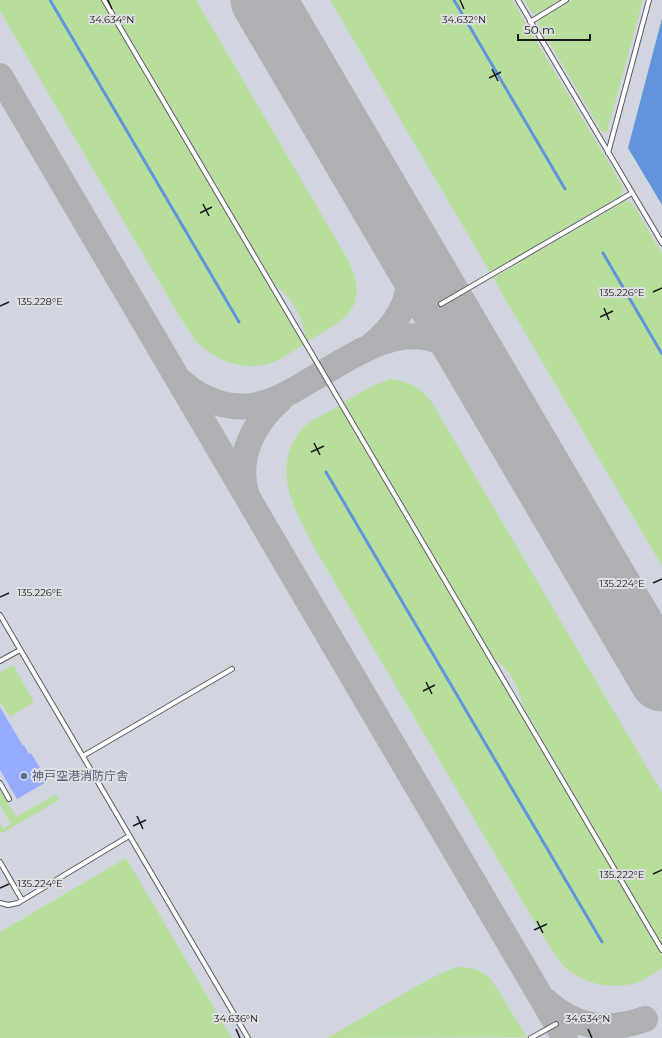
<svg xmlns="http://www.w3.org/2000/svg" width="662" height="1038" font-family="Montserrat,'Noto Sans JP',sans-serif">
<style>
.built{fill:#d1d5e0}
.green{fill:#b7df9b}
.water{fill:#6194db}
.lines{fill:none;stroke-linecap:round;stroke-linejoin:round}
.stream{stroke:#6194db;stroke-width:3}
.taxiway{stroke:#afb0b4;stroke-width:26}
.runway{stroke:#afb0b4;stroke-width:65}
.building{fill:#96abfd}
.service-casing{stroke:#5a5b5f;stroke-width:6}
.service{stroke:#fff;stroke-width:4}
.ticks{fill:none;stroke:#1a1a1c;stroke-width:1.5}
.service-dot{fill:#5c6f8a;stroke:#dedfe3;stroke-width:1.5}
.labels{text-anchor:middle;stroke-width:4;stroke-linejoin:round;paint-order:stroke}
.service-label{font-size:12px;fill:#4e5e75;stroke:#dedfe3;text-anchor:start}
.ticks-label{font-size:10px;text-anchor:middle;fill:#1a1a1c;stroke:#dedfe3;stroke-width:4;stroke-linejoin:round;paint-order:stroke}
</style>
<rect width="100%" height="100%" fill="#dedfe3"/>
<path class="built" d="M0,0H662V18L628,148L662,205V1038H215L114,865L0,932Z"/>
<path class="green" d="M0,0H101L303,345C293,351 282,359 271,363C245,372 212,360 195,340C189,332 185,324 180,317L0,11Z
M108,0H196L347,258C371,306 347,319 308,341C304,334 304,328 301,320C297,307 286,293 276,286Z
M330,0H512L623,187L622,192L620,196L490,272Z
M524,0H560L536,14H533Z
M572,0H643L607,132H602L538,23L539,20Z
M625,201L629,202L634,206L662,254V566L493,278Z
M390,379C410,382 418,386 431,401L662,793V944L523,706C519,686 510,671 494,658L344,402L372,386Z
M339,406L662,956V968C655,973 646,979 638,982C613,991 579,984 561,963C553,953 546,940 539,929L318,554C297,514 268,471 302,429C310,419 328,413 339,406Z
M13,665L34,702L10,717L2,704L0,705V672Z
M0,790L15,815L18,816L56,794L59,800L2,833L0,832V824L3,829L11,824L0,804Z
M126,858L232,1038H0V932Z
M456,967C470,967 480,969 491,979L527,1037L327,1038L431,978Z"/>
<path class="water" d="M662,18V205L628,148Z"/>
<g class="lines">
<path class="stream" d="M50,0L239,322
M454,0L565,189
M603,253L662,354
M326,472L602,942"/>
<path class="taxiway" d="M0,76L565,1038
M372,345C409,315 418,280 402,236
M182,382C193,393 207,400 222,404C253,412 278,400 304,384C370,346 420,304 483,374
M246,493C236,457 254,422 281,399
M546,1001C574,1028 610,1032 645,1019"/>
<path class="runway" d="M263,0L662,679"/>
</g>
<path class="building" d="M0,707L23,746L24,745L29,754L31,753L48,781L17,799L0,770Z"/>
<g class="lines">
<defs>
<path id="service" d="M104,0L662,950
M518,0L662,243
M530,22L566,0
M608,153L649,0
M441,304L632,193
M0,615L248,1038
M0,661L20,650
M83,756L232,669
M0,783L9,799
M0,862L22,900
M0,903L8,905L18,903L129,836
M531,1038L556,1024"/>
</defs>
<use href="#service" class="service-casing"/>
<use href="#service" class="service"/>
</g>
<path class="ticks" d="M108,0L112,9M460,0L464,9M492,69L498,81M489,78L501,72M203,204L209,216M200,213L212,207M653,292L662,288M0,306L9,302M604,308L609,320M600,317L613,311M314,443L320,455M311,452L324,446M653,583L662,579M0,597L9,593M426,682L432,694M423,691L435,685M137,816L143,829M133,826L146,820M653,874L662,870M0,888L9,884M537,921L543,933M534,930L547,924M236,1029L240,1038M588,1029L592,1038"/>
<circle class="service-dot" cx="24" cy="776" r="4"/>
<g class="labels">
<g class="service-label">
<text x="32" y="780">神戸空港消防庁舎</text>
</g>
</g>
<g class="ticks-label">
<text x="112" y="23">34.634°N</text>
<text x="464" y="23">34.632°N</text>
<text x="622" y="296">135.226°E</text>
<text x="40" y="305">135.228°E</text>
<text x="622" y="587">135.224°E</text>
<text x="40" y="596">135.226°E</text>
<text x="622" y="878">135.222°E</text>
<text x="40" y="887">135.224°E</text>
<text x="236" y="1022">34.636°N</text>
<text x="588" y="1022">34.634°N</text>
</g>
<path d="M518 34v6h72v-6" fill="none" stroke="#1a1a1c" stroke-width="2"/>
<text x="524" y="34" font-size="12" fill="#1a1a1c" stroke="#dedfe3" stroke-width="3" paint-order="stroke">50 m</text>
</svg>
